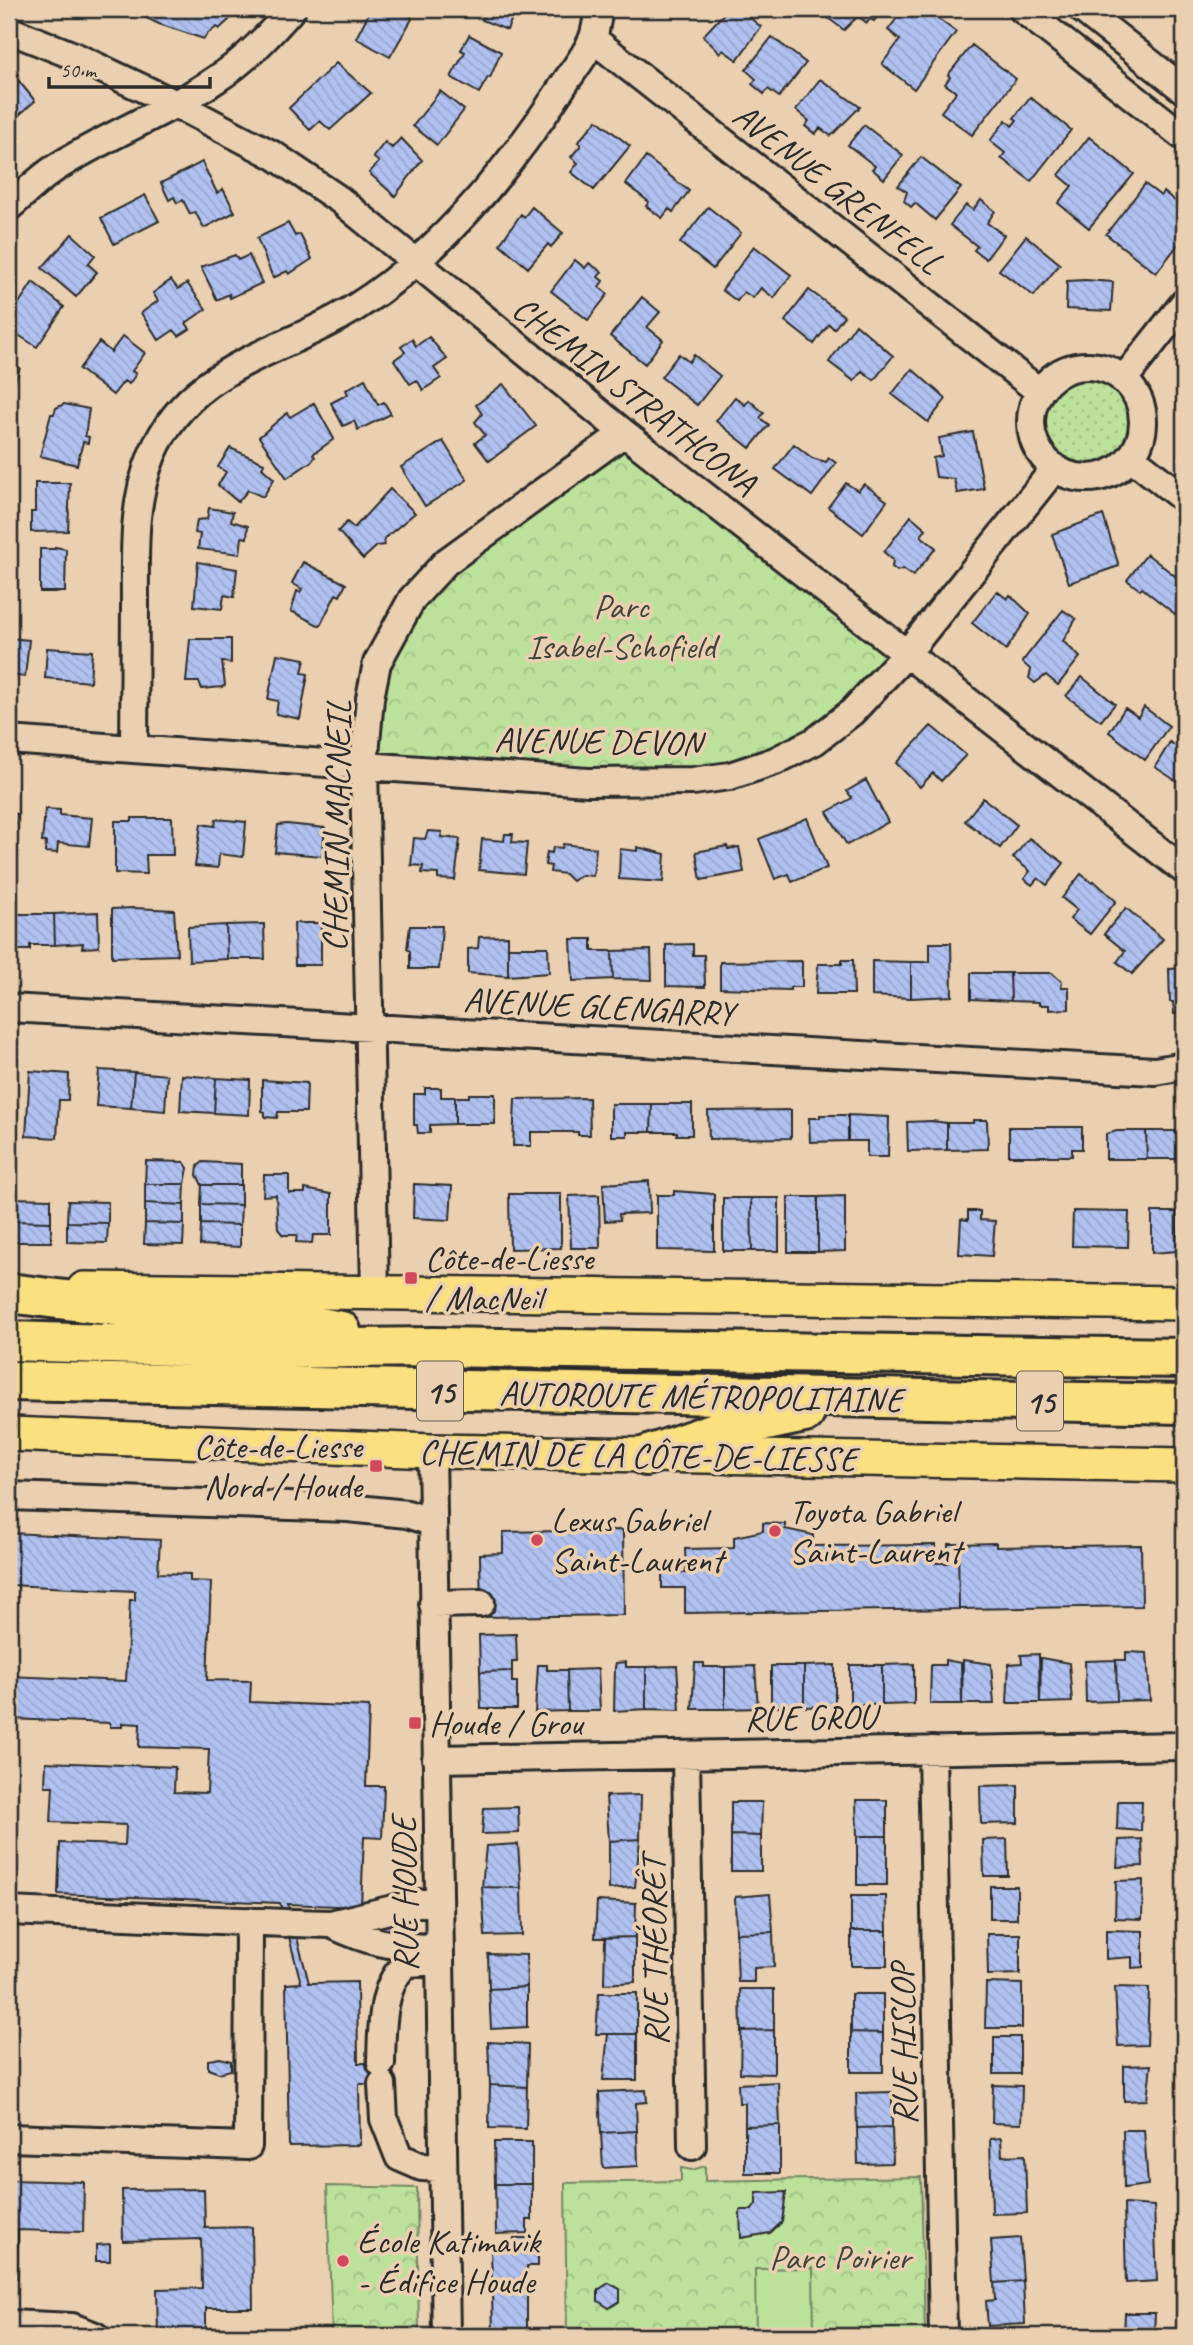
<svg xmlns="http://www.w3.org/2000/svg" width="1193" height="2345" font-family="Caveat,sans-serif">
<style>
.grass{fill:url(#grass-dots);stroke:#748663;stroke-width:2}
.park{fill:url(#park-crowns);stroke:#748663;stroke-width:2}
.garden{fill:#bce19b;stroke:#748663;stroke-width:2}
.building{fill:url(#building-back-hatch);stroke:#2b2b2b;stroke-width:2}
.lines{fill:none;stroke-linecap:round;stroke-linejoin:round}
.minor-casing{stroke:#2b2b2b;stroke-width:32}
.major-casing{stroke:#2b2b2b;stroke-width:38}
.highway-casing{stroke:#2b2b2b;stroke-width:44}
.minor{stroke:#ead0b1;stroke-width:26}
.major{stroke:#fbe080;stroke-width:33}
.highway{stroke:#fbe080;stroke-width:38}
.poi-dot{fill:#d1495b;stroke:#ead0b1;stroke-width:2.5}
.labels{text-anchor:middle;stroke-width:7;stroke-linejoin:round;paint-order:stroke}
.shield{fill:#ead0b1;stroke:#645c53;stroke-width:2}
.shield-label{font-size:33px;font-weight:bold;fill:#2b2b2b}
.street-label{font-size:35px;fill:#2b2b2b;stroke:#ead0b1}
.park-label{font-size:35px;fill:#41463c;stroke:#ead0b1}
.poi-label{font-size:35px;fill:#2b2b2b;stroke:#ead0b1;text-anchor:start}
</style>
<defs>
<pattern id="grass-dots" width="8" height="8" patternUnits="userSpaceOnUse" patternTransform="scale(1.75)"><rect width="8" height="8" fill="#bce19b"/><path d="M2 2h.1M6 6h.1" fill="none" stroke="#a2c186" stroke-width="1.8" stroke-linecap="round"/></pattern>
<pattern id="park-crowns" width="20" height="18" patternUnits="userSpaceOnUse" patternTransform="scale(1.75)"><rect width="20" height="18" fill="#bce19b"/><path d="M2 6a3 3 0 1 1 6 0M12 15a3 3 0 1 1 6 0" fill="none" stroke="#a2c186"/></pattern>
<pattern id="building-back-hatch" width="6" height="6" patternUnits="userSpaceOnUse" patternTransform="scale(1.75)"><rect width="6" height="6" fill="#b0c1f1"/><path d="M-1 5l2 2M0 0l6 6M5-1l2 2" fill="none" stroke="#98a6cf"/></pattern>
</defs>
<rect width="100%" height="100%" fill="#ead0b1"/>
<filter id="ink" filterUnits="userSpaceOnUse"><feTurbulence type="fractalNoise" baseFrequency=".0143" numOctaves="2"/><feDisplacementMap in="SourceGraphic" scale="14" xChannelSelector="R" yChannelSelector="G"/><feConvolveMatrix kernelMatrix="1 2 1 2 8 2 1 2 1" color-interpolation-filters="sRGB"/></filter>
<g filter="url(#ink)">
<path class="grass" d="M1031 422a56 56 0 1 1 112 0a56 56 0 1 1-112 0Z"/>
<path class="park" d="M624,433L907,653L852,712L730,776L364,766L370,698L412,599Z
M705,2166V2181L921,2177L925,2336H567L565,2183L681,2181V2168L692,2170Z
M327,2186L417,2188L419,2336H332Z"/>
<path class="garden" d="M813,2268L814,2336H756L755,2269Z"/>
<path class="building" d="M128,9H241L219,29L217,27L207,34L204,39L159,24Z
M371,9H400L410,15L412,19L390,57L356,38Z
M486,9H516L507,30L482,20Z
M728,9L743,12L761,27L737,60L723,50L720,53L703,36Z
M816,9H883L874,21L870,19L867,23L858,16L844,30Z
M904,9H925L956,32L914,89L882,64L900,40L888,30Z
M469,35L501,52L490,78L488,77L479,93L451,77L465,52L461,50Z
M772,37L806,63L779,97L768,89L764,94L752,84L756,79L746,70Z
M972,45L1016,79L972,135L941,112L956,92L945,84L950,77L948,75Z
M336,63L371,93L330,130L320,121L310,130L289,108Z
M14,75L35,101L9,124V80Z
M820,79L860,107L831,136L820,128L815,134L805,126L809,121L796,110Z
M440,91L464,110L437,145L413,126Z
M1030,97L1071,130L1031,181L1001,158L1005,153L990,141L1006,120L1012,126L1017,120L1014,118Z
M597,120L630,146L594,190L571,172L578,163L571,157L581,145L578,142Z
M864,125L903,155L884,179L872,169L875,166L848,145Z
M1089,137L1134,174L1089,228L1058,203L1072,186L1059,175Z
M401,138L422,160L395,196L369,173L379,162L373,157L385,142L392,148Z
M646,157L689,191L673,212L669,209L662,218L646,206L649,202L626,184Z
M921,157L961,188L935,220L915,203L911,207L904,201L907,192L898,186Z
M202,162L217,193L223,189L235,212L204,228L195,212L190,214L183,200L177,203L174,197L169,200L161,183Z
M1145,184L1161,196L1164,192L1181,206L1179,209L1184,213V237L1156,273L1106,234Z
M145,195L159,221L114,244L101,218Z
M981,200L995,211L987,223L1004,235L986,259L974,250L977,246L950,225L966,205L973,210Z
M532,207L563,233L551,247L548,244L528,268L500,244L521,214L524,217Z
M708,207L741,233L713,269L680,243Z
M288,223L295,236L300,234L312,259L289,274L287,271L273,278L257,238Z
M72,234L95,255L88,264L97,272L76,297L42,268Z
M1026,236L1060,264L1034,296L999,270Z
M754,246L791,275L774,298L761,288L753,298L744,292L737,301L722,290Z
M235,255L238,260L249,255L262,283L230,298L229,294L217,300L201,267Z
M575,260L585,268L589,263L602,272L598,277L603,281L599,287L608,294L588,320L551,291Z
M171,280L178,289L187,283L206,309L186,323L190,329L179,336L174,330L159,340L141,313L158,301L153,293Z
M1085,280L1113,282L1111,311L1066,309L1067,281Z
M33,282L64,307L37,347L9,329V318Z
M809,290L844,316L834,329L829,324L814,344L785,321Z
M642,297L660,312L647,327L663,340L645,364L610,336Z
M856,324L893,356L874,380L862,371L854,381L829,362Z
M123,336L145,353L132,371L136,374L129,384L124,381L113,395L79,369L99,342L111,352Z
M429,337L447,359L434,368L441,378L423,390L417,380L410,384L394,360L405,352L401,347L412,339L416,346Z
M9,351L14,353L10,363L20,368L9,397Z
M679,354L689,362L694,355L720,376L697,405L661,377Z
M912,369L946,399L928,422L892,394Z
M365,379L378,405L384,402L391,414L358,430L354,421L343,426L331,403L348,394L346,390Z
M503,384L536,426L489,461L475,443L485,435L475,422L482,414L476,405Z
M735,397L745,405L749,400L764,413L760,418L769,425L750,448L716,421Z
M314,403L334,439L313,454L315,457L312,461L287,478L259,437L287,413L290,417Z
M64,404L89,409L85,436L89,437L88,443L83,442L77,465L40,456L51,414H54L56,408Z
M973,432L984,489L957,493L954,479L936,477L933,458L942,456L939,438Z
M443,441L467,480L425,506L401,467Z
M794,444L812,458L826,462L829,458L836,463L812,496L775,469Z
M230,448L264,463L262,468L274,479L263,497L248,490L238,502L218,485L226,472L218,467Z
M35,483H70L68,531L31,532V512H35Z
M846,483L858,491L864,484L887,501L863,534L828,507Z
M390,489L415,513L385,538L384,545L377,546L363,559L338,531L347,522L354,528Z
M209,508L233,512L231,521L248,526L247,538L242,537L240,554L198,549L200,534L195,533L197,520L207,519Z
M1103,515L1119,566L1069,583L1052,534Z
M911,516L926,529L921,536L936,548L913,576L903,569L897,571L892,567L893,560L884,552Z
M55,547L66,549L65,592H40V549H55Z
M1147,554L1184,583V625L1178,620L1180,618L1142,588L1140,590L1127,580Z
M198,562L237,569L234,597L224,595L222,609L194,606Z
M303,562L346,584L340,596L336,594L320,626L291,611L297,591L300,592L302,589L292,583Z
M997,591L1007,599L1010,595L1030,614L1006,650L972,623Z
M1063,610L1076,619L1063,641L1080,657L1058,685L1046,675L1035,683L1029,678L1031,670L1022,662Z
M9,638L29,640L25,677L9,675Z
M190,639H231V663L222,662L225,685L222,687L202,689L199,682H186Z
M47,648L92,651L90,682L45,678Z
M277,654L305,659L302,673L308,674L300,719L276,714L278,701L268,699Z
M1082,677L1115,704L1101,721L1066,696Z
M1144,707L1169,726L1145,760L1109,732L1125,708L1138,717Z
M931,726L966,755L941,781L933,773L920,787L896,763Z
M1170,742L1184,752V786L1155,767Z
M866,780L888,822L847,845L827,812L852,798L847,791Z
M983,798L1017,825L1000,848L965,821Z
M45,809L60,810V815L92,818L89,846L58,843L57,853L45,852L46,842H42Z
M9,813L17,814L13,841H9Z
M132,818H172L173,855H146L147,874L115,873V821H132Z
M807,818L827,868L792,882L789,874L775,879L759,839Z
M216,819L246,822L243,857L219,854L218,868L195,866L201,824L215,826Z
M287,824L325,828L322,856L275,852L278,825Z
M428,831L442,832L441,837L460,839L455,880L438,879V874L422,873L423,866L411,865L414,838L425,839Z
M505,834H513L512,842L527,843L524,874L479,870L482,839L504,841Z
M1029,838L1064,863L1047,885L1038,878L1032,885L1024,879L1030,871L1013,858Z
M563,844L596,848L593,876L581,875L572,881L565,874L550,872L551,866L545,865L547,852L552,853L553,847L562,848Z
M727,846L728,849L739,847L744,872L701,880L696,852Z
M637,847L665,854L663,882L619,879L620,849L637,851Z
M1081,874L1092,883L1094,881L1116,901L1090,934L1070,919L1077,910L1062,898Z
M134,908L174,910L177,955L112,957V909Z
M1126,908L1163,939L1132,974L1117,962L1125,951L1104,934Z
M98,912L99,947L82,948L83,943L55,945L54,914Z
M11,914H54L55,945H30V950H12Z
M294,923H321V965H295Z
M264,924L265,959H227L226,925Z
M226,925L227,959L189,961L188,927Z
M410,926H442L439,969H410V951L407,949Z
M508,936V976L468,973V949L478,948L479,937Z
M571,939H592V951H612L613,979L573,981Z
M930,943H951L952,996L911,998V962H930Z
M693,944V955H704L705,987L666,986V945Z
M508,947H548L549,973L508,976Z
M651,950L652,980L613,979L612,951Z
M842,960H853L854,994H816L818,964H842Z
M802,961V987H790V990L720,988V962Z
M872,961L911,962V998L872,996Z
M1184,968V1014H1174L1173,1002H1170L1169,969Z
M971,973H1010L1011,1001L971,999Z
M1010,973H1052L1062,982L1061,987H1069V1009L1049,1010V1005H1039V1002L1011,1001Z
M99,1070L134,1072L131,1108L96,1106Z
M30,1071L69,1074L68,1100H59L57,1138L26,1136Z
M134,1072L167,1075L165,1111L131,1108Z
M182,1075L216,1078L214,1113L180,1111Z
M216,1078L250,1080L249,1115L214,1113Z
M262,1080L307,1083L306,1112H278L277,1118L265,1117V1112L262,1111Z
M425,1088H441V1097H455V1124L430,1125V1133H418L417,1125H414V1094H425Z
M469,1094H495V1124H455V1097H469Z
M589,1098L590,1135H578V1132H531V1146H513L515,1099Z
M611,1104H652L651,1132H627V1136H611Z
M652,1104H692V1135H677V1132H651Z
M791,1110V1138L709,1139L708,1111Z
M820,1115H848V1141L810,1142L809,1118H820Z
M848,1115L889,1117L888,1157H867V1141H848Z
M973,1120H987L988,1149L947,1150V1123H973Z
M931,1121L947,1123V1150L908,1151L907,1122Z
M1009,1127H1082V1149H1072V1156H1009Z
M1117,1131H1146L1147,1159H1106V1134Z
M1146,1131H1176V1135H1184V1159H1147Z
M146,1161L184,1162L188,1168L185,1184H145Z
M203,1162L241,1164V1185H202L197,1175L198,1166Z
M264,1175H289V1193H305V1189L331,1194V1235H313L312,1243L296,1242L297,1235H283L278,1229L276,1195L263,1196Z
M649,1181L650,1213L619,1214L620,1220L605,1221L603,1184Z
M145,1184H185L184,1205L145,1203Z
M414,1184L452,1186L450,1220L413,1218Z
M202,1185H241V1205L201,1204Z
M674,1191L714,1194V1251L657,1250V1195H674Z
M509,1194H561V1248L510,1249Z
M599,1195L600,1248H571L569,1196Z
M845,1196V1251L818,1252V1197Z
M788,1197H818V1252H788Z
M12,1198L51,1199V1222L11,1221Z
M723,1198H751L752,1251H723Z
M751,1198H779V1251H752Z
M68,1201L108,1202V1223L67,1222Z
M145,1203L184,1205V1224L145,1223Z
M201,1204L241,1205L240,1225L201,1224Z
M968,1211H980V1220L995,1221L992,1256L959,1254L961,1219L968,1220Z
M1073,1211L1129,1212L1128,1247L1072,1246Z
M1184,1211V1251H1177V1212Z
M1152,1212H1177V1251L1152,1253Z
M11,1221L51,1222V1242H11Z
M67,1222L108,1223L107,1243L67,1242Z
M145,1223L184,1224L183,1245L144,1244Z
M201,1224L240,1225V1247L200,1245Z
M763,1523L785,1524V1529L813,1535V1546L936,1545V1563H948V1544H958L959,1609L685,1613V1588H662V1573H686L685,1549L734,1548V1537L763,1531Z
M623,1530L624,1615L481,1617L480,1554L503,1553V1532Z
M9,1533L160,1540L158,1573L190,1574V1581L211,1582L207,1680L251,1681L250,1702L369,1707L366,1786H384L382,1838L364,1837L361,1907L288,1904L309,1983L357,1982L358,2063H393L394,2084H359L360,2145L289,2146L286,1984L301,1983L280,1903L58,1894L60,1843L125,1845L126,1825L51,1822L53,1786H45L46,1762L175,1767L174,1792L207,1793L209,1749L139,1747L140,1724L122,1723V1727H110V1723L9,1719V1676L126,1681L130,1600H135V1591L9,1585Z
M996,1543V1547L1141,1545L1142,1606L959,1609L958,1544Z
M516,1634L517,1662H512V1671L480,1672L479,1635Z
M1126,1652L1147,1653L1150,1700L1117,1701L1116,1660H1126Z
M1039,1654L1040,1703H1007L1009,1664L1022,1663L1021,1655Z
M1041,1658L1069,1663L1072,1702L1040,1703Z
M945,1660L961,1663L962,1704H930L931,1665H945Z
M963,1660L991,1664L994,1704H962Z
M1116,1660L1117,1701L1086,1702L1085,1661Z
M626,1662V1667H646V1709L614,1711L615,1667L616,1663Z
M695,1663H704V1667H725V1709H692Z
M914,1664V1704L882,1705V1665Z
M538,1665H547V1670H567L568,1711L535,1712Z
M835,1665V1706L804,1707V1666Z
M850,1665H882V1705H850Z
M677,1666L680,1710L646,1709V1667Z
M755,1666L758,1708L725,1709V1667Z
M771,1666H804V1707H771Z
M598,1669L600,1711H568L567,1670Z
M512,1671V1682H517V1709H481L480,1672Z
M1018,1785V1823L981,1824L980,1786Z
M641,1795L640,1839L609,1841L606,1796Z
M856,1800H887V1836H857Z
M1118,1801H1142L1141,1831L1117,1829Z
M731,1802H762L761,1836L731,1835Z
M518,1807L519,1833L482,1834L484,1808Z
M731,1835L761,1836V1871H731Z
M857,1836H887V1885H857Z
M640,1839L635,1887L609,1889V1841Z
M1007,1839L1008,1876H984L983,1840Z
M1142,1839L1143,1866L1117,1867L1119,1840Z
M518,1844L521,1888L482,1887L486,1846Z
M1143,1880L1142,1919L1115,1918L1116,1881Z
M990,1886H1017V1919H990Z
M482,1887L521,1888L522,1935L485,1936Z
M770,1894L773,1932L736,1933L735,1897Z
M851,1896H886L887,1931H851Z
M597,1901L636,1903L635,1937L595,1938Z
M378,1919L405,1920L404,1938L378,1937Z
M1106,1930L1143,1931V1967L1132,1968V1957L1106,1959Z
M851,1931H887V1966H851Z
M773,1932L774,1967L754,1968V1982H738L736,1933Z
M987,1934H1020V1974L988,1975Z
M635,1937V1982L604,1984L605,1938Z
M488,1954L526,1955L527,1987L489,1989Z
M986,1983L1022,1984V2028H985Z
M527,1987V2027L491,2029L489,1989Z
M1115,1987L1149,1988L1147,2045L1118,2046Z
M740,1989H774V2030L741,2031Z
M599,1993H637V2034H596Z
M851,1994H883V2033L851,2032Z
M774,2030V2074L740,2073L741,2031Z
M851,2032L883,2033V2072H851Z
M608,2034H637V2080H603Z
M994,2037H1020V2074H994Z
M488,2042L528,2044L527,2087L490,2085Z
M220,2058L231,2061V2070L219,2073L208,2069V2060Z
M1151,2065L1147,2100L1124,2101V2066Z
M778,2082L780,2125L745,2126V2103H739L738,2084Z
M490,2085L527,2087L526,2129L489,2128Z
M993,2085L1022,2086L1021,2124L992,2123Z
M646,2090L647,2102L636,2103L637,2131L601,2133L599,2092Z
M892,2092V2127L857,2128L856,2093Z
M780,2125V2173H745V2126Z
M892,2127L893,2163L858,2164L857,2128Z
M1123,2130H1144L1148,2185L1124,2188Z
M637,2131L638,2166L603,2168L601,2133Z
M1001,2138L1002,2156L1025,2155L1027,2213L992,2214L990,2139Z
M494,2142H532V2184H495Z
M9,2180L84,2182L83,2232L18,2230L17,2278H9Z
M495,2184H532V2220H527V2233L496,2234Z
M204,2189L205,2228L252,2227L253,2308H206V2336H158L157,2289L202,2288L201,2239L123,2241L122,2190Z
M786,2192L782,2222L770,2233L741,2238L740,2210H752L756,2204V2193Z
M1124,2204L1154,2206L1157,2281L1126,2283Z
M514,2238H538V2266H527V2289H492L491,2247H514Z
M1020,2238L1023,2281L994,2283L991,2240Z
M110,2244V2261H96V2245Z
M1023,2281L1025,2324L988,2326L986,2301L995,2300L994,2283Z
M609,2283L620,2289V2301L609,2308L598,2301V2290Z
M492,2289H527V2336H493Z
M1125,2313H1155L1154,2336H1124Z"/>
<g class="lines">
<defs>
<path id="minor" d="M1022,9L1184,137
M1082,9L1184,90
M9,30L72,55L176,104L275,156L340,200L624,433L1184,870
M593,39L1040,392
M9,207C23,195 38,180 54,169C106,135 166,114 218,78C246,60 270,34 292,9
M1031 422a56 56 0 1 1 112 0a56 56 0 1 1-112 0Z
M1123,380L1184,303
M1131,457L1184,499
M9,740L588,782L693,781L730,776L775,761L815,741L852,712L907,653L1055,468
M134,749C134,701 135,654 135,606C135,555 132,503 152,455C191,363 281,355 356,307C440,254 507,171 561,89C571,73 585,57 592,40C596,31 597,18 599,9
M9,1008L1155,1071L1184,1066
M375,1292L364,766L370,698L377,663L412,599L446,562L624,433
M432,1451L446,2336
M9,1496L348,1508L407,1514L432,1522
M433,1604L481,1603
M932,1750L943,2336
M686,1755L692,2146
M436,1759L1184,1746
M9,1911L285,1923
M293,1923L331,1924L418,1903H439
M331,1924C368,1942 392,1947 433,1948
M381,2063C382,2033 380,1983 408,1963L440,1961
M382,2084L384,2119L399,2157L422,2167L443,2168
M9,2138L248,2146L249,1921
M9,2324L72,2327L95,2336"/>
<path id="major" d="M84,1289L1184,1303
M9,1434L432,1451L1184,1465"/>
<path id="highway" d="M9,1293L155,1311L269,1318L341,1331
M9,1341L269,1349L433,1347L1184,1358
M9,1381L1184,1404
M646,1456L718,1431L805,1413"/>
</defs>
<use href="#minor" class="minor-casing"/>
<use href="#major" class="major-casing"/>
<use href="#highway" class="highway-casing"/>
<use href="#minor" class="minor"/>
<use href="#major" class="major"/>
<use href="#highway" class="highway"/>
</g>
</g>
<g class="poi-dot">
<rect x="404" y="1271" width="14" height="14" rx="3.5"/>
<rect x="369" y="1459" width="14" height="14" rx="3.5"/>
<circle cx="775" cy="1531" r="7"/>
<circle cx="537" cy="1540" r="7"/>
<rect x="408" y="1716" width="14" height="14" rx="3.5"/>
<circle cx="343" cy="2261" r="7"/>
</g>
<g class="labels">
<g class="shield">
<rect x="417" y="1361.5" width="46" height="59" rx="5"/>
<rect x="1017" y="1371.5" width="46" height="59" rx="5"/>
</g>
<g class="shield-label">
<text x="440" y="1403">15</text>
<text x="1040" y="1413">15</text>
</g>
<g class="street-label">
<text transform="translate(838 188) rotate(38)" y="12">AVENUE GRENFELL</text>
<text transform="translate(635 395) rotate(38)" y="12">CHEMIN STRATHCONA</text>
<text transform="translate(598 741) rotate(1)" y="12">AVENUE DEVON</text>
<text transform="translate(336 826) rotate(-89)" y="12">CHEMIN MACNEIL</text>
<text transform="translate(599 1006) rotate(3)" y="12">AVENUE GLENGARRY</text>
<text transform="translate(701 1396) rotate(1)" y="12">AUTOROUTE MÉTROPOLITAINE</text>
<text transform="translate(638 1455) rotate(1)" y="12">CHEMIN DE LA CÔTE-DE-LIESSE</text>
<text transform="translate(810 1717) rotate(-1)" y="12">RUE GROU</text>
<text transform="translate(404 1894) rotate(-91)" y="12">RUE HOUDE</text>
<text transform="translate(654 1951) rotate(-91)" y="12">RUE THÉORÊT</text>
<text transform="translate(903 2044) rotate(-91)" y="12">RUE HISLOP</text>
</g>
<g class="park-label">
<text x="621" y="618">Parc<tspan x="621" dy="40">Isabel-Schofield</tspan></text>
<text x="840" y="2269">Parc Poirier</text>
</g>
<g class="poi-label">
<text x="425" y="1270">Côte-de-Liesse<tspan x="425" dy="40">/ MacNeil</tspan></text>
<text x="362" y="1458" text-anchor="end">Côte-de-Liesse<tspan x="362" dy="40">Nord / Houde</tspan></text>
<text x="789" y="1523">Toyota Gabriel<tspan x="789" dy="40">Saint-Laurent</tspan></text>
<text x="551" y="1532">Lexus Gabriel<tspan x="551" dy="40">Saint-Laurent</tspan></text>
<text x="429" y="1735">Houde / Grou</text>
<text x="357" y="2253">École Katimavik<tspan x="357" dy="40">- Édifice Houde</tspan></text>
</g>
</g>
<rect width="1193" height="2345" fill="none" stroke="#ead0b1" stroke-width="35"/>
<rect x="18" y="18" width="1158" height="2310" fill="none" stroke="#2b2b2b" stroke-width="2.5" filter="url(#ink)"/>
<path d="M49 77v10h161v-10" fill="none" stroke="#2b2b2b" stroke-width="3.5"/>
<text x="60" y="77" font-size="21" fill="#2b2b2b" stroke="#ead0b1" stroke-width="5" paint-order="stroke">50 m</text>
</svg>
